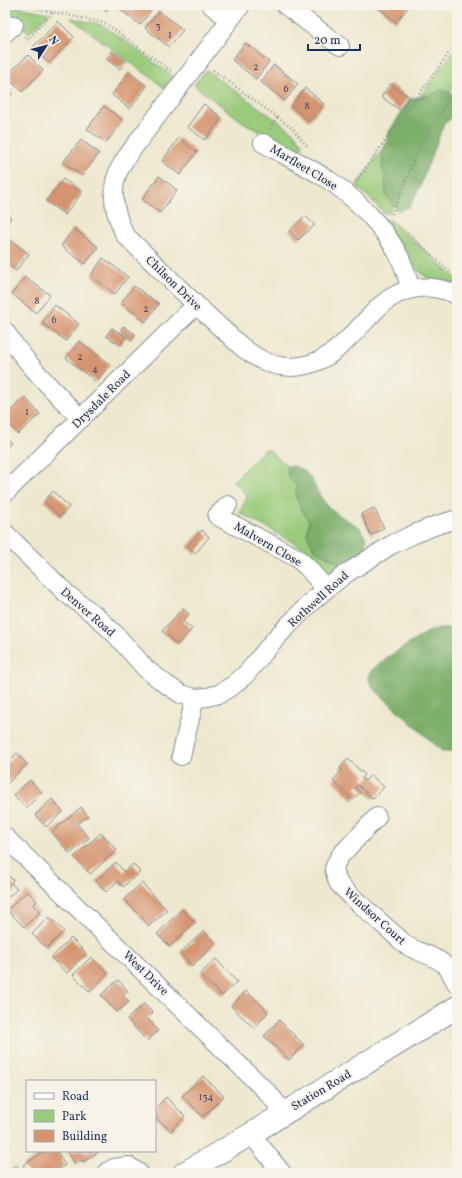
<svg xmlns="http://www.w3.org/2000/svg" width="462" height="1178" font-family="Vollkorn,serif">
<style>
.green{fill:#9acb7a;stroke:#5a7d6c}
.forest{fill:#7baf6a;stroke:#4b6f64}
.building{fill:#d59470}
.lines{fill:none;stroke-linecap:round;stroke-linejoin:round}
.minor-casing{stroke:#848c96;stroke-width:20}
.major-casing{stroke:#848c96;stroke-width:24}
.path{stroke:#848c96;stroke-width:2.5;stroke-dasharray:1 3;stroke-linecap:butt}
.minor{stroke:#fff;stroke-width:18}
.major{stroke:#fff;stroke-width:22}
.labels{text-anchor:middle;stroke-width:3.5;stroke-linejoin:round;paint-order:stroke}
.number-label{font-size:10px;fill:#4a4862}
.street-label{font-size:12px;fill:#1b2f5e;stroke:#f7f3e8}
</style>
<rect width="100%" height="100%" fill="#f7f3e8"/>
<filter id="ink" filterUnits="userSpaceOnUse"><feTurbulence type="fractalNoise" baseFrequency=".025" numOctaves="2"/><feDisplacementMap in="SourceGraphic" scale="8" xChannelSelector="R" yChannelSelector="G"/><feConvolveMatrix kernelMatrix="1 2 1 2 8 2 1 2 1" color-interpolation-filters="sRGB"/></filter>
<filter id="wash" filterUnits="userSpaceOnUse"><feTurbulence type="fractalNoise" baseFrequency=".012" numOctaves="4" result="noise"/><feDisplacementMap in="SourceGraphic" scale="16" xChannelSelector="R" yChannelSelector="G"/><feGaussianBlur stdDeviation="0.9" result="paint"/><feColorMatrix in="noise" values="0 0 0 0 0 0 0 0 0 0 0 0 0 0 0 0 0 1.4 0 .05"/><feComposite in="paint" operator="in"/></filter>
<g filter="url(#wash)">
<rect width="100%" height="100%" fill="#ede8ce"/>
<path class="green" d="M12,6L49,13L29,33L8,9Z
M71,18L103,25L174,77L166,89Z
M457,46V80L415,154L389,214L383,212L372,200L356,186Z
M206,70L292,131L303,144L298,153L243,122L194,85Z
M383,219L390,220L457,279V284C449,282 440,282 432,280C414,274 394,236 383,219Z
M268,449L319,495L362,550L346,563L328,573L303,548L239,512L245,502L247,497L242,490L233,481L264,450Z"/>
<path class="forest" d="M440,90L457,95V113L444,124L427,167L420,187L409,207L398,211L386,196L385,176L382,169L383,153L389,132L410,99L431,95Z
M288,466H293L303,470L311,478L317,491L328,508L360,528L366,538V549L358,560L348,564L335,561L314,549L307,534L309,521C306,518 296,500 296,496C295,493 297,489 297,486C290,479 286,477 288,466Z
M439,628H448L455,636H457V746L452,751H442L371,686L369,679L371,671L385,659L426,633Z"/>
<g id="blocks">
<path class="building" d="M99,5H111L106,11Z
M117,5H149L153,8L140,25L116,6Z
M375,5H410L396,22Z
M159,11L183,30L169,47L145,28Z
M58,21L74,37L49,63L33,47Z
M245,43L269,62L256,79L232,60Z
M112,51L126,61L120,69L106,59Z
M28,55L43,70L22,92L6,76Z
M274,65L298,84L285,101L261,82Z
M129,72L147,86L130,109L112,95Z
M390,84L409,97L400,110L381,97Z
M5,86L12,94L5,101Z
M305,88L324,104L309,121L291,106Z
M204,104L222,118L205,140L187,127Z
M104,106L123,120L106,143L87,129Z
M179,138L197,152L180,175L162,161Z
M81,140L99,153L82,176L63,162Z
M159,176L177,190L160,213L142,199Z
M63,179L82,192L65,215L46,201Z
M5,214L11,218L5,227Z
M305,216L315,225L298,240L289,231Z
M74,228L98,247L85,264L61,246Z
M5,236L29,254L16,271L5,263Z
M103,258L128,277L115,294L91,276Z
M25,277L50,295L36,313L12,294Z
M134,286L159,304L145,322L121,303Z
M55,305L79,324L66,341L42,323Z
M123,326L135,334L131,340L120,332Z
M112,328L126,337L120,345L106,336Z
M79,341L110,365L96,382L66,358Z
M25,397L40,414L18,434L5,420V416Z
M5,437L11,443L5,449Z
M53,491L69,507L60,517L44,501Z
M374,508L384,528L371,535L361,514Z
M202,530L209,537L195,554L187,547Z
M183,608L189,614L183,621L192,629L177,645L162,631Z
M17,753L27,764L7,784L5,782V765Z
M348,759L365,775L362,778L365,781L371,775L384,787L373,799L358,785L355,788L360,792L353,800L333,781L342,770L340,768Z
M30,780L42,793L26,808L14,795Z
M52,799L63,812L46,827L35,815Z
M81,807L88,816L77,824L89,838L70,854L52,832Z
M101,833L117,850L90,874L74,857Z
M116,862L124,872L133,864L140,872L123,887L118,881L106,892L96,881Z
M5,872L13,880L11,883L17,889L5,900Z
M142,883L167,910L149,926L124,899Z
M27,891L37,901L33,905L40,912L24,927L7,910Z
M182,909L195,922L170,947L157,934Z
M49,917L64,931L47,948L32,934Z
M204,931L216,943L192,966L180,953Z
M71,938L86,953L67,973L51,958Z
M91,957L108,973L90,992L73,975Z
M216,959L237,982L222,996L200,974Z
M118,980L128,991L123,995L129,1002L117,1012L101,995Z
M246,991L268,1012L254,1028L231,1006Z
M144,1004L153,1013L147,1018L158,1031L147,1041L127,1019Z
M279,1020L304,1045L289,1060L264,1036Z
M203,1076L224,1096L203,1117L182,1096Z
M166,1097L185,1116L171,1131L155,1117V1109Z
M45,1151H57L65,1165L52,1173H28L23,1165Z
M67,1151H100L83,1162L81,1160L75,1164Z
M15,1167L18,1173H6Z"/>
</g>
</g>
<g filter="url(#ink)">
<use href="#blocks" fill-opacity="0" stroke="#848c96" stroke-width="1"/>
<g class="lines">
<defs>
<path id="minor" d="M211,5L230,20
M241,5L133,148C129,154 124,160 121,166C108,189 114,213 125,235C157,266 188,298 221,328C234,339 246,353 262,360C279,369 300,369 318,361C340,352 363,322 381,305C403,286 431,282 457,295
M285,5L340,46
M5,33L14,25
M263,143C283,154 304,165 324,177C353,195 387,229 401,260C405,269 408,279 410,289
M5,331C26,364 54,391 81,419
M5,493L196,305
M228,505L217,516L297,558L307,567L326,589
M5,533L67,594L95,615L116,635L146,669L167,685L181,694L195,698L207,697L219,694L235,684L247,673L275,639L308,605L326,589L347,573L391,545L412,535L434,526L457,519
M181,756L195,698
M377,817L340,856L336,863L334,869L337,880L339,884L352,897L406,945C418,953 435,955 445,965C450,970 453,978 457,984
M5,837L268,1093L284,1112
M251,1134L282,1173
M106,1173L114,1168L129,1166L139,1173"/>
<path id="major" d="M184,1173L251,1134L457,1007"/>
</defs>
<use href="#minor" class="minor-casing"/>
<use href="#major" class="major-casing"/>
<path class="path" d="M19,5L105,23L171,71
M25,37L27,40L54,12
M213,70L292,128L308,147
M270,129L277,117
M356,181L457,42
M392,214L417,153L457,85
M408,233L451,273"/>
<use href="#minor" class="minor"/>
<use href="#major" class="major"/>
</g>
</g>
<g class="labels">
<g class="number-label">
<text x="158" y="29">3</text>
<text x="170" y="38">1</text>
<text x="256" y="70">2</text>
<text x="286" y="92">6</text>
<text x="307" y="109">8</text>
<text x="37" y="304">8</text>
<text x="146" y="312">2</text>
<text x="54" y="323">6</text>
<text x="80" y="360">2</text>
<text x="95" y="372">4</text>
<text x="27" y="415">1</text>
<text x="206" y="1100">134</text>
</g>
<g class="street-label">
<text transform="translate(304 167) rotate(31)" y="4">Marfleet Close</text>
<text transform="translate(174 283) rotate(44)" y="4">Chilson Drive</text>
<text transform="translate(101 399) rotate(-45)" y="4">Drysdale Road</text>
<text transform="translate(268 544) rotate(30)" y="4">Malvern Close</text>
<text transform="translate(318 599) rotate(-42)" y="4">Rothwell Road</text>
<text transform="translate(88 612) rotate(41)" y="4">Denver Road</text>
<text transform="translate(375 916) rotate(42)" y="4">Windsor Court</text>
<text transform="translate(146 973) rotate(44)" y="4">West Drive</text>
<text transform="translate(321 1090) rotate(-31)" y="4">Station Road</text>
</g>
</g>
<rect width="462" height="1178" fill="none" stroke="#f7f3e8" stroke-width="20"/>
<rect x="26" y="1080" width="130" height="72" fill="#f7f3e8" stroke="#9fa5b1"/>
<rect x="34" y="1093" width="20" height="6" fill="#ffffff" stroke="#9fa5b1"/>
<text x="62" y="1100" font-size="12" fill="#1b2f5e">Road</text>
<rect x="34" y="1110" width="20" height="12" fill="#9acb7a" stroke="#9fa5b1"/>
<text x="62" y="1120" font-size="12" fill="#1b2f5e">Park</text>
<rect x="34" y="1130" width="20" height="12" fill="#d59470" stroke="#9fa5b1"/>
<text x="62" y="1140" font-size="12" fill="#1b2f5e">Building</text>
<g transform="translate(46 46) rotate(54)" stroke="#f7f3e8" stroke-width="3" paint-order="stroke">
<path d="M0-3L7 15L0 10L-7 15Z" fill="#1b2f5e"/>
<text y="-6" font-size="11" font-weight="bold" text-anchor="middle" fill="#1b2f5e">N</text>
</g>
<path d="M308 44v6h52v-6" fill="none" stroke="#1b2f5e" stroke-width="2"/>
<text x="314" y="44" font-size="12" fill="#1b2f5e" stroke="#f7f3e8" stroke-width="3" paint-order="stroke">20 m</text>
</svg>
